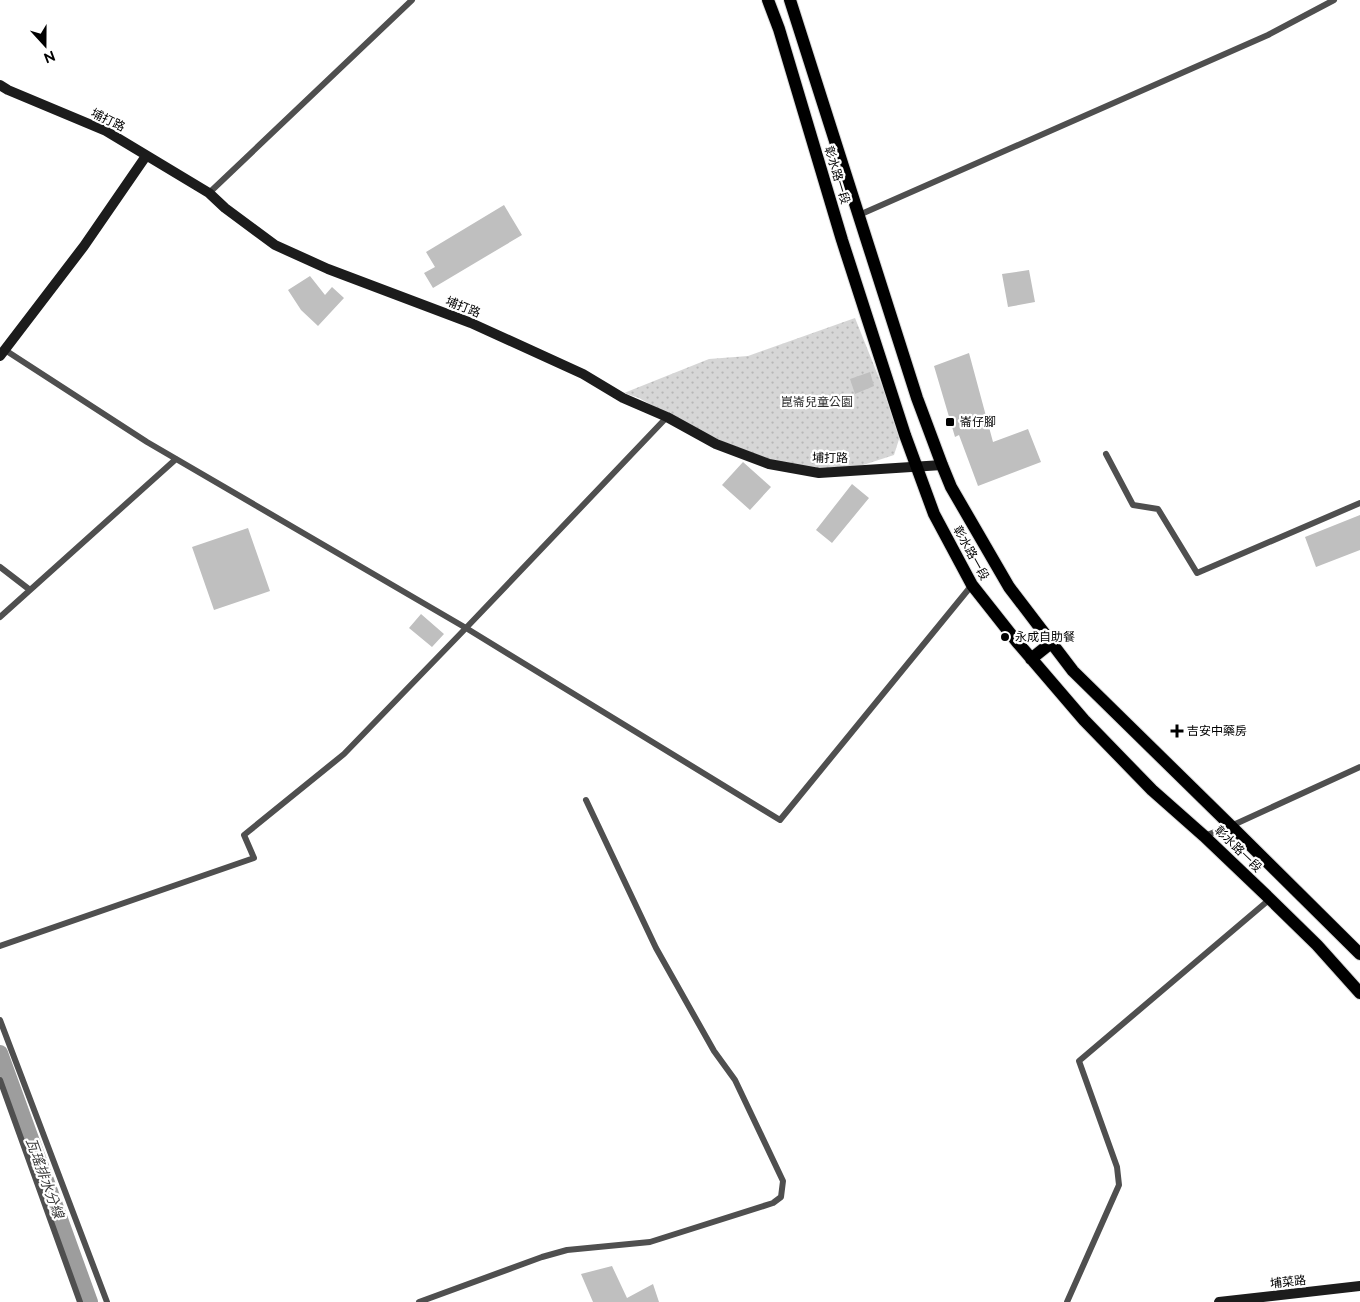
<svg xmlns="http://www.w3.org/2000/svg" width="1360" height="1302" font-family="Raleway,'Noto Sans TC',sans-serif">
<style>
.grass{fill:url(#grass-dots)}
.lines{fill:none;stroke-linecap:round;stroke-linejoin:round}
.canal{stroke:#9d9d9d;stroke-width:16}
.building{fill:#bfbfbf}
.primary-casing{stroke:#dbdbdb;stroke-width:14}
.lane{stroke:#4f4f4f;stroke-width:6}
.secondary{stroke:#1c1c1c;stroke-width:10}
.primary{stroke:#000;stroke-width:12}
.poi-dot{fill:#000;stroke:#fff;stroke-width:2}
.labels{text-anchor:middle;stroke-width:4.5;stroke-linejoin:round;paint-order:stroke}
.street-label{font-size:12px;fill:#000;stroke:#fff}
.park-label{font-size:12px;fill:#2d2d2d;stroke:#fff}
.poi-label{font-size:12px;fill:#000;stroke:#fff;text-anchor:start}
.water-label{font-size:14px;font-style:italic;fill:#3e3e3e;stroke:#fff}
</style>
<defs>
<pattern id="grass-dots" width="8" height="8" patternUnits="userSpaceOnUse" patternTransform="scale(1.25)"><rect width="8" height="8" fill="#d6d6d6"/><path d="M2 2h.1M6 6h.1" fill="none" stroke="#b6b6b6" stroke-width="1.8" stroke-linecap="round"/></pattern>
</defs>
<rect width="100%" height="100%" fill="#fff"/>
<path class="grass" d="M855,318L901,433L894,455L857,467L816,469L771,460L726,443L676,419L639,398L624,393L709,359L748,356Z"/>
<g class="lines">
<path class="canal" d="M0,1053L90,1302"/>
</g>
<path class="building" d="M504,205L522,235L433,288L424,273L435,267L426,252Z
M1029,270L1035,302L1008,307L1002,274Z
M310,276L325,295L332,287L344,298L318,326L301,310L288,290Z
M969,353L993,442L1028,429L1041,462L978,486L959,435L955,437L934,366Z
M870,372L874,386L855,394L850,379Z
M743,462L771,487L750,510L722,485Z
M852,484L869,498L832,543L816,530Z
M1360,515V550L1316,567L1305,537Z
M248,528L270,591L214,610L192,547Z
M421,614L444,634L432,647L409,628Z
M612,1266L627,1298L653,1284L659,1302H593L581,1274Z"/>
<g class="lines">
<defs>
<path id="primary" d="M768,0L779,29L842,240L905,435L934,514L972,585L1017,642L1084,720L1152,790L1204,836L1270,899L1317,945L1360,993
M790,0L917,398L942,465L951,487L1009,587L1073,671L1231,826L1360,954
M1031,659L1051,643"/>
</defs>
<use href="#primary" class="primary-casing"/>
<path class="lane" d="M209,193L412,0
M859,215L1268,35L1334,0
M5,350L147,442L466,628L780,820L972,585
M1106,454L1133,505L1158,509L1197,573L1360,503
M0,567L30,590
M0,617L176,459
M1204,836L1231,826L1360,767
M0,946L254,858L244,835L344,754L466,628L667,417
M0,1020L107,1302
M0,1080L80,1302
M419,1302L542,1257L567,1250L650,1242L773,1203L781,1197L783,1181L735,1080L714,1051L656,948L586,800
M1067,1302L1119,1185L1117,1167L1079,1061L1270,899"/>
<path class="secondary" d="M0,85L8,90L106,131L209,193L225,208L275,245L328,269L471,323L583,374L623,398L667,417L716,444L769,464L819,473L942,465
M0,356L84,246L146,156
M1219,1302L1360,1286"/>
<use href="#primary" class="primary"/>
</g>
<g class="poi-dot">
<rect x="945" y="417" width="10" height="10" rx="2.5"/>
<circle cx="1005" cy="637" r="5"/>
<path d="M1174.5 723.5h5v5h5v5h-5v5h-5v-5h-5v-5h5z"/>
</g>
<g class="labels">
<g class="street-label">
<text transform="translate(108 120) rotate(26)" y="4">埔打路</text>
<text transform="translate(837 175) rotate(73)" y="4">彰水路一段</text>
<text transform="translate(463 307) rotate(21)" y="4">埔打路</text>
<text transform="translate(830 458) rotate(1)" y="4">埔打路</text>
<text transform="translate(971 553) rotate(61)" y="4">彰水路一段</text>
<text transform="translate(1238 849) rotate(44)" y="4">彰水路一段</text>
<text transform="translate(1288 1282) rotate(-6)" y="4">埔菜路</text>
</g>
<g class="park-label">
<text x="817" y="406">崑崙兒童公園</text>
</g>
<g class="poi-label">
<text x="960" y="426">崙仔腳</text>
<text x="1015" y="641">永成自助餐</text>
<text x="1187" y="735">吉安中藥房</text>
</g>
<g class="water-label">
<text transform="translate(45 1178) rotate(70)" y="5">瓦瑤排水分線</text>
</g>
</g>
<g transform="translate(45 45) rotate(159)" stroke="#ffffff" stroke-width="4" paint-order="stroke">
<path d="M0-4L9 19L0 12L-9 19Z" fill="#000000"/>
<text y="-8" font-size="14" font-weight="bold" text-anchor="middle" fill="#000000">N</text>
</g>
</svg>
